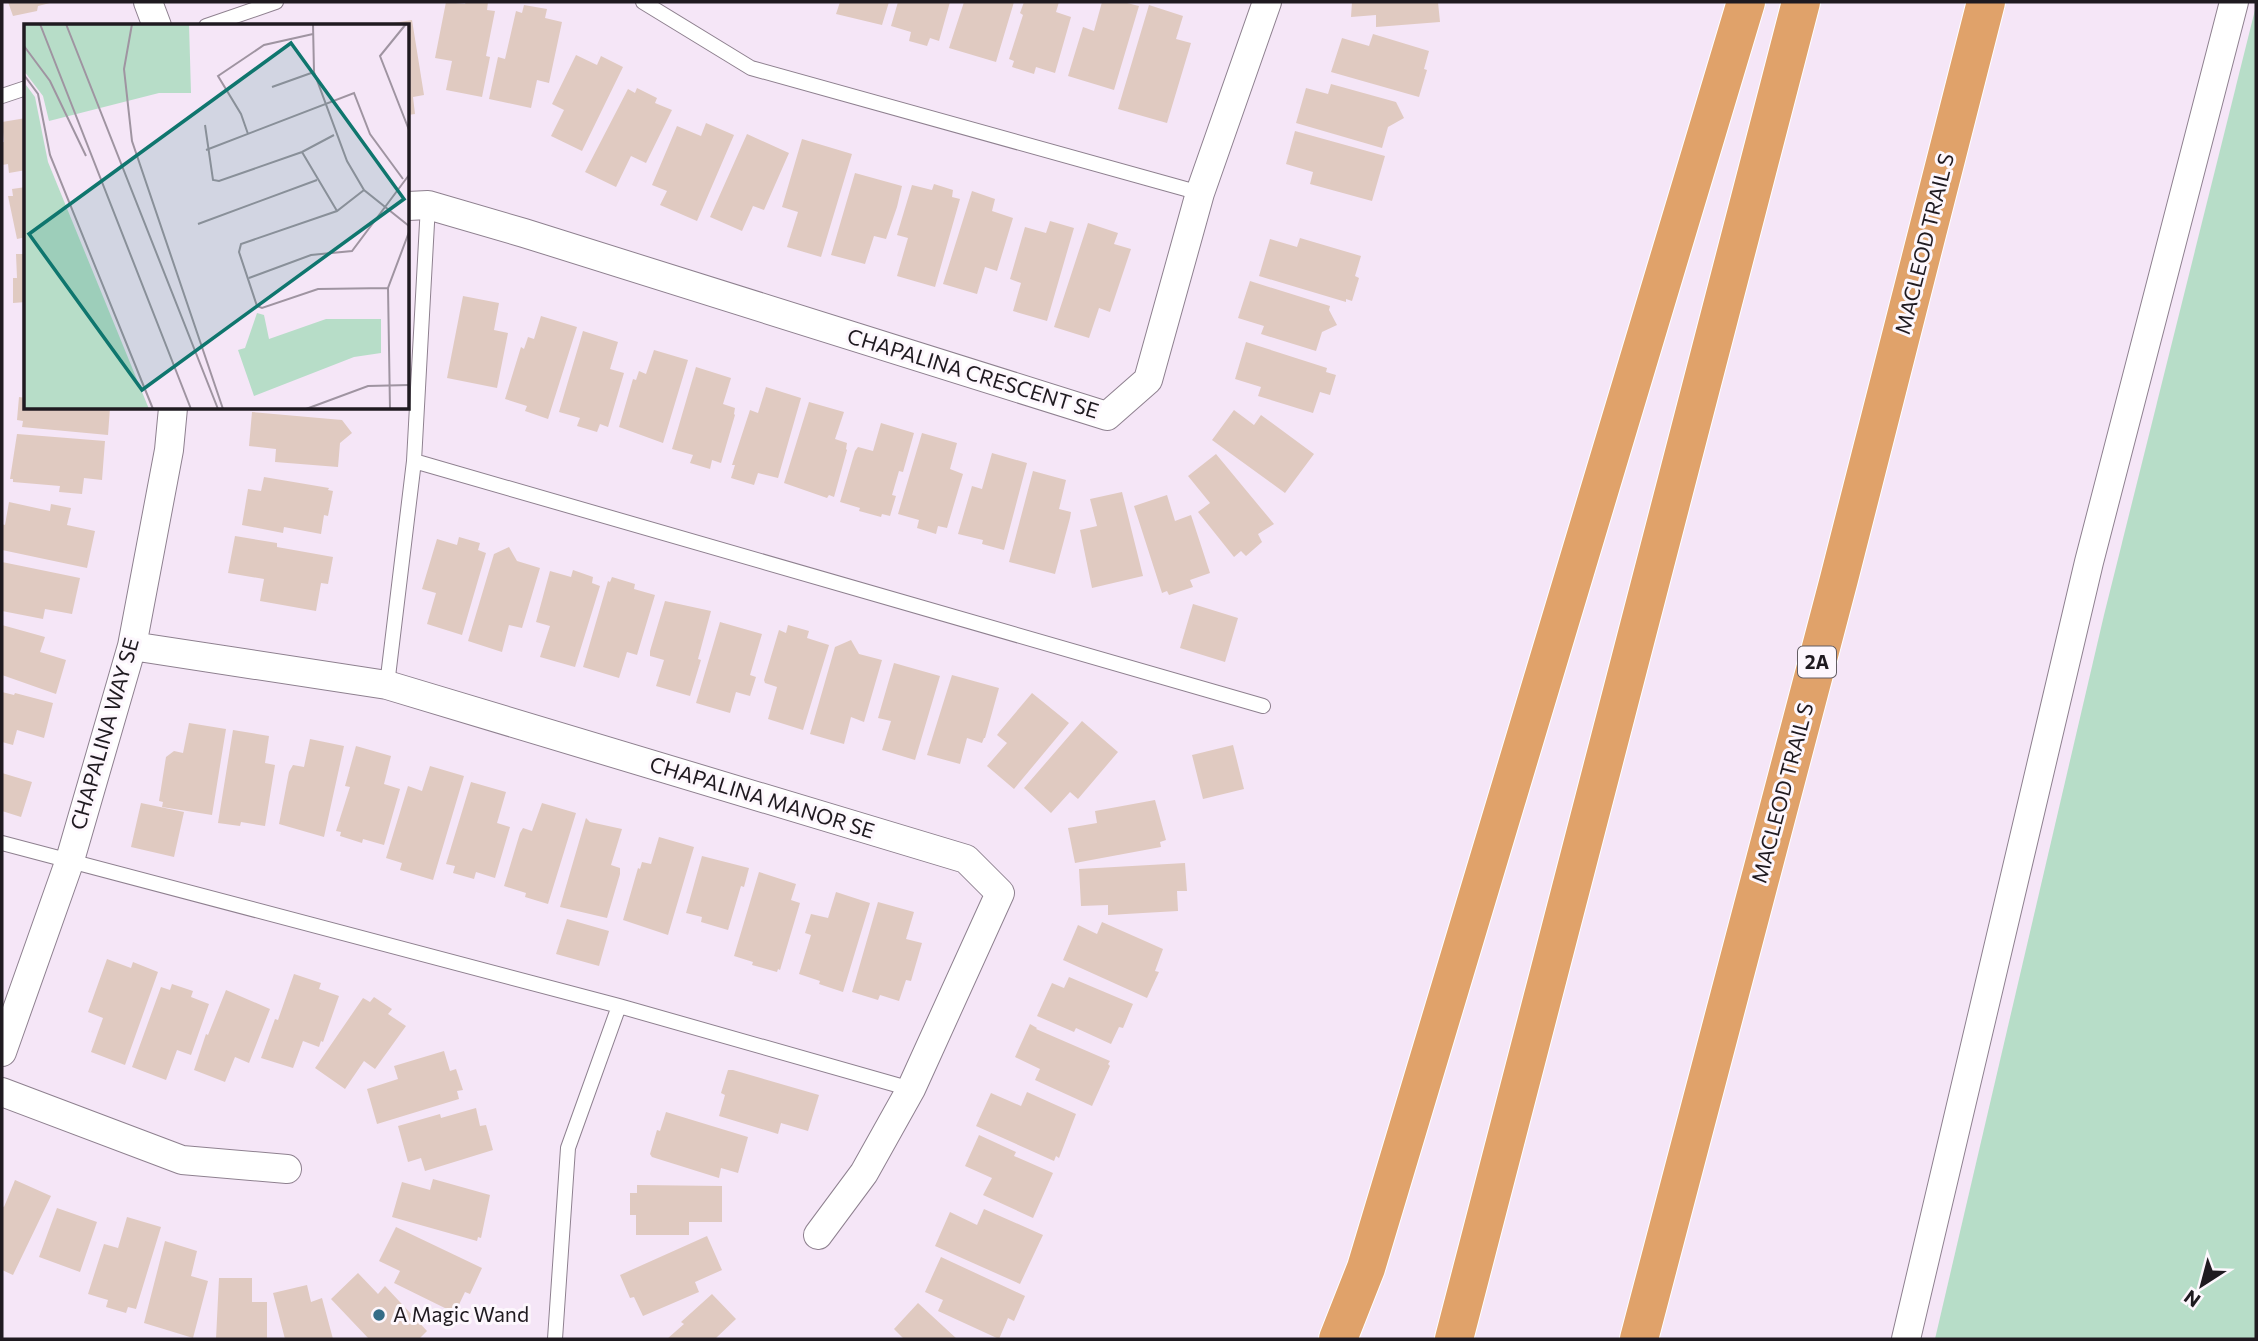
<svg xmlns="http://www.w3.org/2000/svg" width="2258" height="1341" font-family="Commissioner,sans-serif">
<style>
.green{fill:#b7ddc8}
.building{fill:#e0cac1}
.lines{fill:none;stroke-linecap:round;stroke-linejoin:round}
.service-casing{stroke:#8e808f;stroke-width:16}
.minor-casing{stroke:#8e808f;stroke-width:30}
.motorway-casing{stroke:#fff;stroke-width:40}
.service{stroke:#fff;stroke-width:14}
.minor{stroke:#fff;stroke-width:28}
.motorway{stroke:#e0a26a;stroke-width:38}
.poi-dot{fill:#356d87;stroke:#fdf7fd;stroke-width:2.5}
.labels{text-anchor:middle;stroke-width:6;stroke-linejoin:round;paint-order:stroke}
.shield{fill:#fdf7fd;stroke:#625c62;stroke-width:2}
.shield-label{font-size:19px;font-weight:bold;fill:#1f1a20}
.street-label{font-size:21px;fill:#1f1a20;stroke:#fdf7fd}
.poi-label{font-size:21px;fill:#1f1a20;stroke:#fdf7fd;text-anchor:start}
.inset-road{fill:none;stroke:#9f94a1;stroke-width:2}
.view{fill:#0f766e;fill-opacity:0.15;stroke:#0f766e;stroke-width:3.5}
.inset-edge{fill:none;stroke:#1f1a20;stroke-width:3.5}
</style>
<rect width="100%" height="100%" fill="#f5e6f7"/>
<path class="green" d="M2256,6V1339H1935L2104,615Z"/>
<path class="building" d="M8,2H50V3L38,6L37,11L13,16Z
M446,2L465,4L466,2H488L487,10L495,11L486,56L490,57L482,97L446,90L452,61L435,58Z
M840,2H889L882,25L836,14Z
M898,2H950L939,41L930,38L927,46L909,41L911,32L891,26Z
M964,2H1014L996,62L949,48Z
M1024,2H1059L1056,12L1071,17L1055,73L1036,67L1034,74L1012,67L1014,61L1009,59L1023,15L1020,13Z
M1102,2H1123L1139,6L1114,90L1068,76L1083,27L1094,31Z
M1352,2H1438L1440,22L1376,27V15L1351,17Z
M524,5L547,9L545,18L562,22L549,83L537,80L531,108L489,99L498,57L505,59L516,11L522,13Z
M1149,5L1183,16L1176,39L1191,43L1167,123L1118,109Z
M412,20L424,95L413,97L415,114L408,115V26L381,25Z
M1373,34L1429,51L1424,69L1427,70L1419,97L1331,72L1342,38L1369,46Z
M576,55L597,65L601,56L623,67L582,151L551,136L564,110L552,104Z
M1331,84L1396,102L1404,118L1388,127L1382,148L1296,123L1306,88L1328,94Z
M637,88L657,98L655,103L672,110L646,163L631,156L616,187L585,172L628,89L635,93Z
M26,118V170L9,173L8,164L2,165V142H4L2,122Z
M706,123L734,135L697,221L660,205L667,191L652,185L677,126L701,136Z
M1295,131L1385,156L1372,201L1310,184L1313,172L1286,164Z
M747,134L789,153L764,210L753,206L742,231L710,217Z
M802,139L852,154L821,257L787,247L798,212L782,207Z
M855,173L902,186L897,207L886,239L874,236L865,264L831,255Z
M934,184L953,190L952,197L960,199L935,287L897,276L908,238L897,235L912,185L932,190Z
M26,187V237L17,239L8,196H13L12,189Z
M972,191L995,199L992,211L1013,218L997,271L985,267L977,294L943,284Z
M1050,221L1074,228L1047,321L1013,311L1021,283L1010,279L1025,227L1046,233Z
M1088,223L1118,233L1114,244L1131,249L1110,312L1099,308L1089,338L1054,327Z
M1300,238L1361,256L1355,276L1359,278L1352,301L1346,299V302L1259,276L1270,239L1297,247Z
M16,254H26V302L13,303V278H17Z
M1250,281L1330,306L1329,310L1337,325L1322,332L1316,351L1261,334L1264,326L1238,318Z
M463,296L499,303L494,330L508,333L497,388L447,378Z
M541,316L577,327L548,419L525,411L527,406L505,399L521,347L524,349L528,337L534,339Z
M583,331L618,342L610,369L624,373L608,427L600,424L597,432L577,426L580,418L559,412Z
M1246,342L1327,368L1326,372L1336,375L1330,395L1320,392L1313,413L1258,396L1261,387L1235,379Z
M654,350L688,360L663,443L619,427L633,379L636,380L639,371L646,374Z
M696,367L731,378L723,404L735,408L734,414L735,415L721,463L712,460L710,469L690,463L693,455L672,449Z
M766,387L801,398L778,478L758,473L754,485L731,478L735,465H732L750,410L758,413Z
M19,397L26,398V408H110L108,435L22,427L23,421L17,420Z
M809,402L844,412L835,439L847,443L846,449L847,450L834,497L829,495L827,498L784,483Z
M1234,410L1254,425L1261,415L1314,454L1285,493L1212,440Z
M252,412L342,420L352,433L340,443L338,467L275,462L276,449L249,446Z
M881,423L914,433L903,472L899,471L892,495L896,496L890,516L882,514L881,517L859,511L860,508L840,502L855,451L858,447L873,451Z
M922,433L957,443L950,469L963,474L947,528L938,526L936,534L917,528L919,520L898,514Z
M17,434L105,441L102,480L84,478L82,494L59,492L60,486L13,482V479H10Z
M992,453L1027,463L1004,550L982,544L983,540L958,534L972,486L982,489Z
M1216,454L1274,524L1258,534L1262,542L1246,556L1241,551L1234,557L1198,512L1210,503L1188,476Z
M1033,471L1066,480L1059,509L1071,512L1070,518L1055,574L1009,562Z
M264,477L329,488L328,490L333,491L328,516L324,515L321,534L284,527L283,533L242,525L248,489L261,491Z
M1122,492L1143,576L1092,588L1080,530L1097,526L1090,499Z
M1167,495L1175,521L1191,515L1210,573L1190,580L1193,587L1169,595L1167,591L1162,593L1134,506Z
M9,502L50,511L51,504L71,508L67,525L95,531L87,568L2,550V524L5,525Z
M235,536L277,543V547L333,557L328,584L321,583L316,611L260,601L264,579L228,573Z
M459,537L480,543L478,550L486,553L462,635L427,624L436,593L422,589L437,539L457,545Z
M509,547L517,561L540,568L522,628L509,625L502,652L468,641L494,554Z
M2,562L80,578L72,614L45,609L43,619L2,611Z
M573,570L593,577L592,583L600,586L575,667L540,657L550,626L536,622L550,571L571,577Z
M612,577L635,584L634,589L655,595L637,655L627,652L619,678L583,667L608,581L610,582Z
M665,601L711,611L698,659L701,660L690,696L656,686L664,660L650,656V651Z
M1193,604L1238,618L1225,662L1180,648Z
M720,622L762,634L750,675L756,677L750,696L736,692L730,713L696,703Z
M2,625L45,637L40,652L66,660L56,694L2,675Z
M788,625L809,631L807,638L829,645L803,730L768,719L777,687L765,683L764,680L779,630L786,633Z
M851,640L859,654L882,660L864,722L851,717L844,744L810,734L835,647Z
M894,663L940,676L915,760L882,750L891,721L878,718Z
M952,675L999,688L985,738H984L982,743L967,738L960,764L927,755Z
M2,692L14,695L15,693L53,703L44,738L17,730L13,745L2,742Z
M1032,693L1069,723L1014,789L987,766L1007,743L997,735L1000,731Z
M1082,721L1118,752L1078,799L1070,792L1051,813L1024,788Z
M189,723L226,729L212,815L162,807L163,802L159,801L166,757L174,751L183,753Z
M233,730L269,736L265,763L275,765L265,826L241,822L240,826L218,823Z
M310,739L344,746L324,837L279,824L289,772L293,765L304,767Z
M1233,745L1244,789L1203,799L1192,755Z
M356,746L391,756L384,784L400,789L384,845L363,839L362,843L340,836L341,832L336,831L350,787L345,786Z
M430,766L464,776L433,880L400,870L402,863L386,858L408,786L422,791Z
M2,773L32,782L21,817L2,811Z
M471,782L506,792L497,823L510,827L495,878L476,872L474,879L453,873L455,866L446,864Z
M1155,800L1166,840L1160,842L1161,847L1075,863L1068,828L1097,823L1095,811Z
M141,803L184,812L174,857L131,847Z
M542,803L576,813L548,904L525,897L526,893L504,886L520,833L523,828L532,831Z
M586,818L590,822L622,829L611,865L620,868V874L607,918L560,907Z
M659,837L694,847L668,935L623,920L638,868L640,869L642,862L651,864Z
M702,856L749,868L744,887L741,886L728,930L701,922L702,917L686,913Z
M1185,863L1187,891H1177L1178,911L1108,915V905L1081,906L1079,869Z
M759,872L796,884L791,900L800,903L780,970L778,969L777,972L752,965L753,962L734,956Z
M836,892L870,903L843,992L819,984L820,981L799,974L811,935L805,933L811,914L828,918Z
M878,902L914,912L906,939L922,943L911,981L906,980L899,1001L880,995L878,1000L852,992Z
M567,919L609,931L599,966L556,954Z
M1102,922L1163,949L1155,971L1159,972L1147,998L1063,960L1078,925L1097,934Z
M107,959L131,968L133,962L158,972L125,1065L91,1052L103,1018L88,1012Z
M294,974L321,983L319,989L339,996L323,1042L321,1041L319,1047L303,1041L293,1068L261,1058L275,1019L278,1020Z
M1069,977L1133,1004L1123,1028L1119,1027L1111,1044L1076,1028L1074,1032L1037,1016L1052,983L1064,988Z
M172,984L193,991L191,997L209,1004L191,1055L177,1050L166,1080L132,1067L161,987L170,990Z
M226,990L270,1009L249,1063L235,1057L225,1082L194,1070L206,1034L208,1035Z
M374,997L392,1009L388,1014L406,1026L375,1069L364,1061L345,1089L315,1068L363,998L370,1002Z
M1030,1024L1037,1028L1036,1029L1110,1061L1108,1064L1110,1066L1092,1106L1035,1080L1040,1069L1015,1057Z
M444,1051L450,1071L456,1069L463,1090L457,1091L459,1099L377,1124L367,1089L398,1079L394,1066Z
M728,1070H733L819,1095L808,1131L781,1123L778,1134L719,1116L725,1095L721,1093Z
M1027,1092L1076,1114L1059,1158L1056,1156L1054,1161L976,1126L991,1093L1021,1106Z
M476,1108L480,1126L486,1125L493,1150L425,1171L421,1158L408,1162L398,1126L440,1114L441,1118Z
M666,1112L748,1137L738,1173L721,1168L719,1178L652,1157L650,1154L657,1130L660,1131Z
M979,1135L1016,1152L1014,1156L1053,1173L1033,1218L983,1195L992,1178L965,1166Z
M433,1179L490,1195L481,1238L478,1237L477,1241L392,1217L402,1182L430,1190Z
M15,1180L51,1196L13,1275L2,1270V1206L4,1207Z
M637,1185L722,1186V1222H689V1235H636V1215H630V1193H637Z
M57,1208L97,1222L80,1272L39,1257Z
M984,1209L1043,1235L1020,1284L935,1246L950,1212L977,1225Z
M127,1217L161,1227L136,1309L128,1307L126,1313L106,1307L108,1300L88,1294L104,1244L118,1248Z
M396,1227L482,1268L470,1294L465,1292L455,1313L394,1283L400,1271L379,1261Z
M707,1236L722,1270L695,1282L699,1292L643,1316L634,1297L630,1298L620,1275Z
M165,1241L197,1251L191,1276L208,1281L193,1338L144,1323Z
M941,1257L1025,1296L1014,1321L1008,1318L999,1339L938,1311L943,1300L925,1292Z
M358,1273L378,1294L385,1286L427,1331L419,1339H369L331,1299Z
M219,1278H252V1302H267V1339H216Z
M307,1285L311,1302L322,1298L333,1339H285L273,1293Z
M712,1294L736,1319L716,1338L717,1339H667L684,1324L681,1322Z
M918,1303L957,1339H904L894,1329Z"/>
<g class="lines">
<defs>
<path id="service" d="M643,2L751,68L1200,193
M206,26L276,2
M2,96L26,88
M414,461L1263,706
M387,685L414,461L428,205
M2,843L619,1006L911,1089
M555,1339L568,1148L619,1006"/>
<path id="minor" d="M148,2L157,26
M408,206L428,205L524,233L1107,416L1148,380L1200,193L1267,2
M132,646L387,685L966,859L1000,893L911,1089L864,1173L818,1235
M2,1052L70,860L132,646L169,450L173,408
M2,1092L182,1160L287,1169
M1906,1339L2089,562L2234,2"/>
<path id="motorway" d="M1338,1339L1366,1268L1746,2
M1454,1339L1801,2
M1639,1339L1839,579L1986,2"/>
</defs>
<use href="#service" class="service-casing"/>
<use href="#minor" class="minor-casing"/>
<use href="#motorway" class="motorway-casing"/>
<use href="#service" class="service"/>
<use href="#minor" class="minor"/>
<use href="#motorway" class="motorway"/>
</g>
<circle class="poi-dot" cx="379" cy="1315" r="7"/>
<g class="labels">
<rect class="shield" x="1798" y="646.5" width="38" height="31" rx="5"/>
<g class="shield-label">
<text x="1817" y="669">2A</text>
</g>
<g class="street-label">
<text transform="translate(1925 244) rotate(-76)" y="7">MACLEOD TRAIL S</text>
<text transform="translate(973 374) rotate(17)" y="7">CHAPALINA CRESCENT SE</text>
<text transform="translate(105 734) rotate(-74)" y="7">CHAPALINA WAY SE</text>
<text transform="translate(1783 793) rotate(-75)" y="7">MACLEOD TRAIL S</text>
<text transform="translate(762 798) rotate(17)" y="7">CHAPALINA MANOR SE</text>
</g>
<g class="poi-label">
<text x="393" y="1322">A Magic Wand</text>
</g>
</g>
<g transform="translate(24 24)">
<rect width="385" height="385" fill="#f5e6f7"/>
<path d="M0,0H165L167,69H135L25,97L19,72L0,47ZM2,61L11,73L24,138L125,385H0Z" fill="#b7ddc8"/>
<path d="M233,289L240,291L245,315L302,295H357V329L330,333L230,372L214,326L221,324Z" fill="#b7ddc8"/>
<path class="inset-road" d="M16,0L167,385M42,0L194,385M108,0L100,45L108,117L199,385M289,0L290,48L323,137L340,166L385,202M382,0L356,32L385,106M0,22L26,57L62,132M0,51L14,70L26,131L129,385M248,63L290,48M181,101L189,156L195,157L278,128L310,111M224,110L217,90L194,52L240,21L289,10M182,126L330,69L346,110L379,155M278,128L313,187M340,166L313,187L217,220L215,228L233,282L238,284L294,265L364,264M174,200L293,156M225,254L287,231L328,227L385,151M282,385L344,362L385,361M366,385L364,264L385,208"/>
<path class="view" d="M267,19L380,175L118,366L5,210Z"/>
<rect width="385" height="385" class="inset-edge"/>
</g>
<rect width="2258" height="1341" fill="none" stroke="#1f1a20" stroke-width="7"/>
<g transform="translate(2202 1285) rotate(216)" stroke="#fdf7fd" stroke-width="5" paint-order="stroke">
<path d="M0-5L12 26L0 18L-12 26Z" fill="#1f1a20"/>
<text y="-10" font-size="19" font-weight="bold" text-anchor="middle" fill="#1f1a20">N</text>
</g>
</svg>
